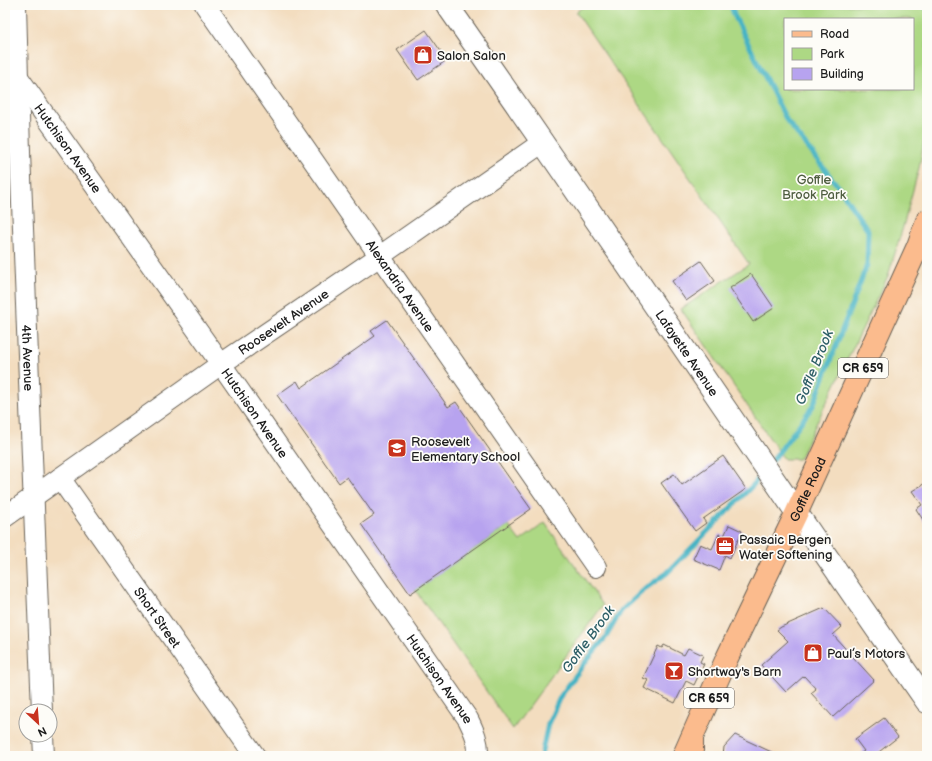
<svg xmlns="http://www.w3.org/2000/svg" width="932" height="761" font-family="'Balsamiq Sans',sans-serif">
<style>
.green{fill:#add884;stroke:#647a50;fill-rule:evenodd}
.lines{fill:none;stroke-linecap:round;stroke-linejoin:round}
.stream{stroke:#47b4c4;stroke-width:5}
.building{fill:#b7a3ef}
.minor-casing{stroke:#676055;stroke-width:22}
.tertiary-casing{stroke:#676055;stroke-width:24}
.primary-casing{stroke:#676055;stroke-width:24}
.motorway-casing{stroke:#676055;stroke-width:24}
.minor{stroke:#fff;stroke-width:20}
.tertiary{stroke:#fff;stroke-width:22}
.primary{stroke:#fbbb8d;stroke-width:22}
.motorway{stroke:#fbbb8d;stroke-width:22}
.labels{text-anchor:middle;stroke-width:3.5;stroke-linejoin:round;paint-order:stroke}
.shield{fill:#fdfcf7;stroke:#605f5e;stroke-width:1}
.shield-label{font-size:12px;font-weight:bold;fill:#1c1c1c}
.poi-label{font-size:13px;fill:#1c1c1c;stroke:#fdfcf7;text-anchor:start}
.street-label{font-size:13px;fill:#1c1c1c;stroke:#fdfcf7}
.park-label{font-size:13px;fill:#4f5e40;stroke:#fdfcf7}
.water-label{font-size:14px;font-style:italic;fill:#2f6068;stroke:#fdfcf7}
</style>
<rect width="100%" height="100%" fill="#fdfcf7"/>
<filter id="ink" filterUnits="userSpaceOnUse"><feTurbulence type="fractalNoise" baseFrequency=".025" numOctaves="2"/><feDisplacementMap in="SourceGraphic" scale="8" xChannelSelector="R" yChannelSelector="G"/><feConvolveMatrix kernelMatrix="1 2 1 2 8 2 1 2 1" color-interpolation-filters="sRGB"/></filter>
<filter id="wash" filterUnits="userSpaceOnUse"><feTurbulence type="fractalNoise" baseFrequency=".012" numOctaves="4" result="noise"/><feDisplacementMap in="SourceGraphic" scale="16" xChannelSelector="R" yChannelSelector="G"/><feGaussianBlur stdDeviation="0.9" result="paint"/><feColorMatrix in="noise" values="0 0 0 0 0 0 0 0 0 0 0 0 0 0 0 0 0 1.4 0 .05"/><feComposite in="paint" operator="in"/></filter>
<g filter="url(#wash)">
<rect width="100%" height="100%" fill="#f3ddbf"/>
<path class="green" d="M585,5H927V126L919,168L903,227L888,276L799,459H784L681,309L749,264L576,12ZM785,19H913V89H785Z
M545,523L603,605L513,729L415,590L508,525L520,541Z"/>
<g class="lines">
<path class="stream" d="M731,5L734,15L787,121L837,185L868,231L867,265L813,406L770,464
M921,5L927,8
M541,756L548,724L560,697L586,661L606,637L621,611L646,588L667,573L754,484L762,474"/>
</g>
<g id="blocks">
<path class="building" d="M426,30L447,60L418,80L397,50Z
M701,261L715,281L686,301L672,281Z
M751,274L774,308L753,322L730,288Z
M387,320L448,407L456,402L531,509L410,594L361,524L374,515L347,477L339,483L277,395L297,381L301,388L375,336L371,331Z
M723,456L746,489L703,519L706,523L695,531L661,483L674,474L682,485Z
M927,482V526L916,509L922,505L912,491Z
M729,525L742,531L730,558L725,555L719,570L693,559L700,544L712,549L719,534L724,536Z
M824,608L842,627L833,635L874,680L833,717L811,693L816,689L804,676L786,692L761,665L788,641L777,630L781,627Z
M664,645L684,655L688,648L703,655L700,662L704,664L694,685L686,681L675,703L644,688L648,680L643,678L658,646L662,648Z
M884,718L898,737L875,755L876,756H862L860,754L864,751L855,739Z
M735,735L780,756H723L724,747Z"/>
</g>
</g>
<g filter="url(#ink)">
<use href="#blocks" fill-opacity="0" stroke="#676055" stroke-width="1"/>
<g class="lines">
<defs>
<g id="minor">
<path id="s1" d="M16,5L20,152L42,711"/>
<path id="s2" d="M205,5L596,567"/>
<path id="s3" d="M18,77L221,364L468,719C474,731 479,742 478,756"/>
<path id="s4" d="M60,478L255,756"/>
<path id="s5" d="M5,517L221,364L380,256L543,142"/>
<path d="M43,735L44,756"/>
</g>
<g id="tertiary">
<path id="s6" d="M447,5C609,236 766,470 927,702"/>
</g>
<g id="primary">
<path id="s7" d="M684,755L727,658L796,514L918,246L927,221"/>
</g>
<path id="motorway" d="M692,738V756"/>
</defs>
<use href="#minor" class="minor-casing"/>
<use href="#tertiary" class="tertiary-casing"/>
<use href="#primary" class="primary-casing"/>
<use href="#motorway" class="motorway-casing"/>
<use href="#minor" class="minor"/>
<use href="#tertiary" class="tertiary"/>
<use href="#primary" class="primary"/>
<use href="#motorway" class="motorway"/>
</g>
</g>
<defs>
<symbol id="shop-square" viewBox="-11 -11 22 22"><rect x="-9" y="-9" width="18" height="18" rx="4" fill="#c8321e" stroke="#fdfcf7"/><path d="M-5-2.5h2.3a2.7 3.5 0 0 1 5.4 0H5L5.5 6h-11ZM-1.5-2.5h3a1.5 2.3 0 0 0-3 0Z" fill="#fff"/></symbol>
<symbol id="school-square" viewBox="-11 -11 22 22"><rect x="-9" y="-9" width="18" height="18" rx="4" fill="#c8321e" stroke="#fdfcf7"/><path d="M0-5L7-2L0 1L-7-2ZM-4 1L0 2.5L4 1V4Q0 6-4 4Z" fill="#fff"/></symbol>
<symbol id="office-square" viewBox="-11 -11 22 22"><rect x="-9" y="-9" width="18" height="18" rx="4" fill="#c8321e" stroke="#fdfcf7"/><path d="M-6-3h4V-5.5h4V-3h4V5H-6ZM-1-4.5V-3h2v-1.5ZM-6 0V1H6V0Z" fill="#fff"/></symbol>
<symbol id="bar-square" viewBox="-11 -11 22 22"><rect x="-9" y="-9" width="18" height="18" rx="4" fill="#c8321e" stroke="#fdfcf7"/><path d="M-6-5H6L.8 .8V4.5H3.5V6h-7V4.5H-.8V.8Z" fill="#fff"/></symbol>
</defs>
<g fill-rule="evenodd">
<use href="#shop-square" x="412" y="44" width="22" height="22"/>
<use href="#school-square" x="386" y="437" width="22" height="22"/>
<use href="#office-square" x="714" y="535" width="22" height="22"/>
<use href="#shop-square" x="802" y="642" width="22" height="22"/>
<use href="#bar-square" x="663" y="660" width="22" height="22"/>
</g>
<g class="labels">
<g class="shield">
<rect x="838" y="358" width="50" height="20" rx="3"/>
<rect x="684" y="688" width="50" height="20" rx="3"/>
</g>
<g class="shield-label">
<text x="863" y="372">CR 659</text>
<text x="709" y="702">CR 659</text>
</g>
<g class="poi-label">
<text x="437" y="60">Salon Salon</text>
<text x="411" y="446">Roosevelt<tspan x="411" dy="15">Elementary School</tspan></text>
<text x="739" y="544">Passaic Bergen<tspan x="739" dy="15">Water Softening</tspan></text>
<text x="827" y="658">Paul’s Motors</text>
<text x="688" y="676">Shortway's Barn</text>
</g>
<g class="street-label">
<text dy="5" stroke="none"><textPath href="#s3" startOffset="87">Hutchison Avenue</textPath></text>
<text dy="5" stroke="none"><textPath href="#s2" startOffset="342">Alexandria Avenue</textPath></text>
<text dy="5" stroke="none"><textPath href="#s5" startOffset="340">Roosevelt Avenue</textPath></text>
<text dy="5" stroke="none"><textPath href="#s6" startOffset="423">Lafayette Avenue</textPath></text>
<text dy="5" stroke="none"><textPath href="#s1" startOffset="353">4th Avenue</textPath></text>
<text dy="5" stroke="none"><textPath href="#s3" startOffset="411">Hutchison Avenue</textPath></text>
<text dy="5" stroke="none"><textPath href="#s7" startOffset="293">Goffle Road</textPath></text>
<text dy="5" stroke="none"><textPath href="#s4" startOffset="170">Short Street</textPath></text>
<text dy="5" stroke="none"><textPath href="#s3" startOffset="735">Hutchison Avenue</textPath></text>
</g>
<g class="park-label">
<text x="814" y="184">Goffle<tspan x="814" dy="15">Brook Park</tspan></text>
</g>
<g class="water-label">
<text transform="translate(814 367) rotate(-68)" y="5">Goffle Brook</text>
<text transform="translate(588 639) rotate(-54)" y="5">Goffle Brook</text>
</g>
</g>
<rect width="932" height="761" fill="none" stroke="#fdfcf7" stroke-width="20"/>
<rect x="784" y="18" width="130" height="72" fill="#fdfcf7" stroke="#a3a29f"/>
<rect x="792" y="31" width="20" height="6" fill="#fbbb8d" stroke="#a3a29f"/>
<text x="820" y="38" font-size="12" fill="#1c1c1c">Road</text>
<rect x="792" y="48" width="20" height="12" fill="#add884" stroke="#a3a29f"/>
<text x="820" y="58" font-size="12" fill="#1c1c1c">Park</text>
<rect x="792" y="68" width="20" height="12" fill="#b7a3ef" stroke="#a3a29f"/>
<text x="820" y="78" font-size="12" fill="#1c1c1c">Building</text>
<g transform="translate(38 723) rotate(154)"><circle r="19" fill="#fdfcf7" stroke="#a3a29f"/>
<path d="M0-3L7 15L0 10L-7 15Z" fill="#c8321e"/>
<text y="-6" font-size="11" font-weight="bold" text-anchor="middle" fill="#1c1c1c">N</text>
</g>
</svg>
